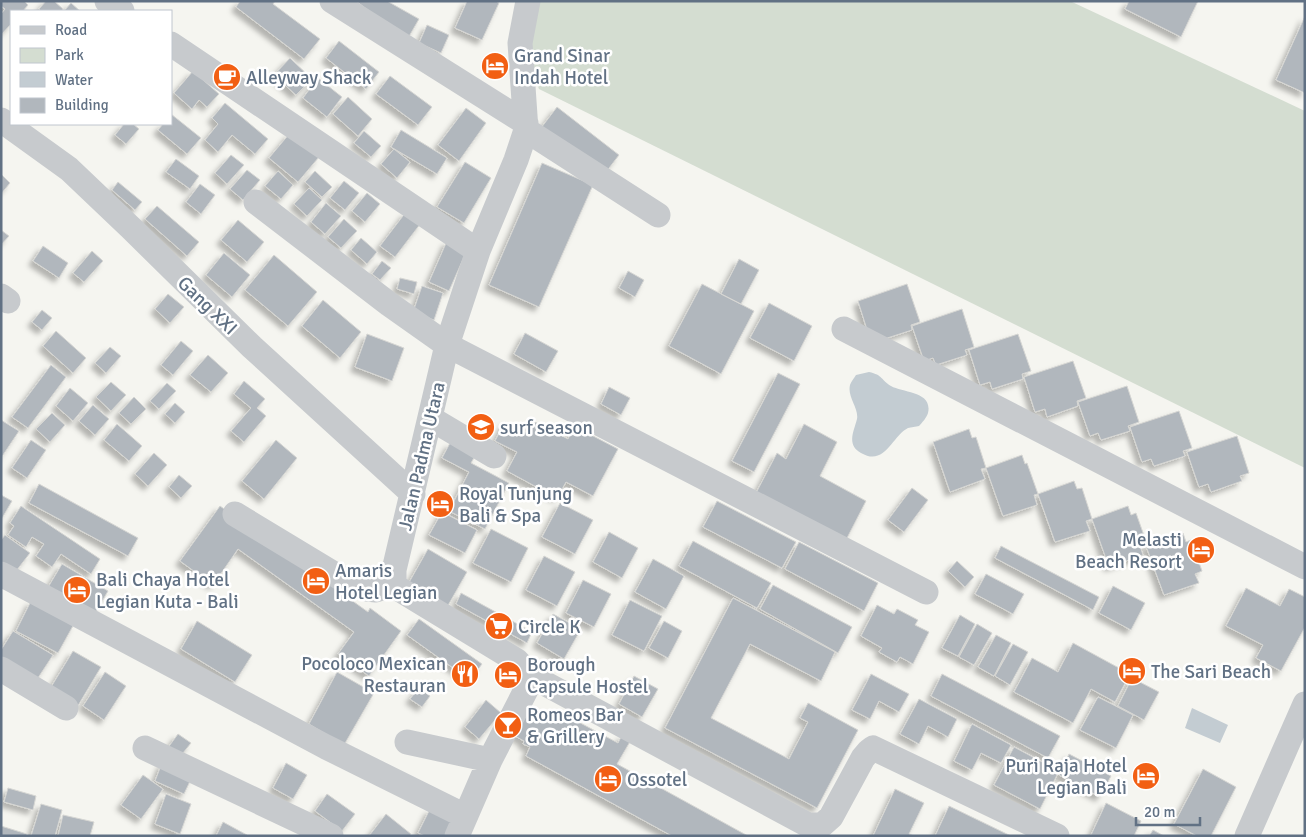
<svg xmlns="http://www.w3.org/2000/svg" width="1306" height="837" font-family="Signika,sans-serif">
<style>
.green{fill:#d4ddd1}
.water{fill:#c3ccd2}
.building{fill:#b1b7bd;stroke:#d6d6d3;filter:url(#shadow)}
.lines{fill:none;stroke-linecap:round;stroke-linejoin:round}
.minor{stroke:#c7cacd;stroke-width:25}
.labels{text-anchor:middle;stroke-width:5;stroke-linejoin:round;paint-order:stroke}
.poi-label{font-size:19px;fill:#617184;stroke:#fff;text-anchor:start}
.street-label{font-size:19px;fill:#617184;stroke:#fff}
</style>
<defs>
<filter id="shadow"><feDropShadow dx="-4.5" dy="4.5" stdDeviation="2.5" flood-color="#0004"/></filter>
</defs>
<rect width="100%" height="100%" fill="#f5f5f0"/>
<path class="green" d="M535,1H1070L1305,111V468L539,89L523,50Z"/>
<path class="water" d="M869,372C883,375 881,380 891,386C903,393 933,391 928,413C927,417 922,423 919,426C916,427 911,427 908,428C892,436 885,467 861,453C846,445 854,431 857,419C859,408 847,397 850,385C851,382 854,378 856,375Z
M1192,708L1228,725L1220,743L1185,728Z"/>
<path class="building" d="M1,1H24L28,5L23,11H11V24L1,35V14L5,9L1,6Z
M46,1H54L63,9L62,11H41L39,9Z
M240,1H275L273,4L320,39L304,59L236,7Z
M356,1H387L419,19L407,40Z
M467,1H496L499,3L482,40L455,28Z
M1129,1H1198L1181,37L1125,9Z
M71,3L80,11H64Z
M1305,16V93L1276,80Z
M427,25L449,35L441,53L419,43Z
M339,41L379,72L366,89L326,58Z
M290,58L312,79L296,95L274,75Z
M193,71L219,94L207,107L199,100L192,109L174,93Z
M390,76L432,107L418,125L376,94Z
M318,78L342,97L327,117L303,98Z
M348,97L372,119L358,136L333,114Z
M225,103L268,139L255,154L232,135L218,152L205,140L218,124L212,118Z
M557,107L619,155L603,176L541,128Z
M466,108L486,123L459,161L438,145Z
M171,114L201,138L187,154L158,130L163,124H171Z
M124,124H133L139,129L126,144L115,135Z
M401,130L447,158L437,174L391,147Z
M364,131L381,146L371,157L354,143Z
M290,133L319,157L298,182L269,158Z
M394,149L410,162L397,178L381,164Z
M231,155L244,165L227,184L215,173Z
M176,159L199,176L190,189L166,172Z
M465,162L491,178L464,223L437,207Z
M542,163L593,185L539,307L489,285Z
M247,170L260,180L243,200L230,189Z
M278,171L293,185L281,199L265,186Z
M315,171L332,187L322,197L305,182Z
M1,174L10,183L1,194Z
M344,181L359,193L345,210L330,198Z
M118,182L142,202L135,210L112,190Z
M200,184L215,195L201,214L186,202Z
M309,188L322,200L307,216L294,204Z
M367,193L380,204L365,222L352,211Z
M326,203L341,216L325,234L311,222Z
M157,206L199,242L187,256L145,219Z
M406,212L421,223L395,257L380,246Z
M344,219L357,231L341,248L328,237Z
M238,220L264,242L247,262L221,240Z
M1,230L9,236L1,245Z
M361,238L377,252L367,264L351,250Z
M447,241L467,250L449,291L429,282Z
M43,246L68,263L59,278L33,261Z
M92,251L103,261L84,282L73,273Z
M224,253L250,275L232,297L206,275Z
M274,255L317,292L288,326L245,290Z
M739,259L759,270L741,304L721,294Z
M382,261L391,268L380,280L372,274Z
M628,271L644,280L635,297L619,288Z
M400,278L417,282L414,294L397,289Z
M702,284L754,311L721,374L669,346Z
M907,284L920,322L911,325L912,330L881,340L869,336L858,301Z
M422,286L443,293L434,320L413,312Z
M168,294L184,307L170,323L155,309Z
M323,300L361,332L340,358L302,326Z
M769,303L812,326L794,361L750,338Z
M962,309L974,347L965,350L967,355L936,365L933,358L924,361L912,326Z
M42,310L52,318L42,330L32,322Z
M56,331L86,358L73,373L43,346Z
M525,333L558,351L546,372L514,354Z
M367,334L404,348L392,381L355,367Z
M1018,334L1031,371L1022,374L1023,379L992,389L990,382L980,385L969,350Z
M181,341L193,351L173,375L161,365Z
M110,347L121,356L106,373L95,363Z
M208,355L228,373L211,392L190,375Z
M1073,361L1086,398L1077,401L1078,406L1047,417L1045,409L1035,412L1024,377Z
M51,365L66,377L28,428L12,417Z
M778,373L800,384L754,472L732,461Z
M244,381L265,399L257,408L266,416L244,442L231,431L251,408L234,394Z
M111,382L126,395L111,411L96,397Z
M167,383L176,391L159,409L150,401Z
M1127,386L1139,422L1128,426L1130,431L1101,440L1098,433L1090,436L1078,402Z
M609,387L630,398L621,415L601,404Z
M70,388L88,403L73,421L56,406Z
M134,397L146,409L131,424L119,413Z
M175,403L185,412L175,423L165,414Z
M93,405L109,419L95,435L79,421Z
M1179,411L1192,448L1183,451L1185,456L1154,466L1151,459L1142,462L1130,427Z
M52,413L65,425L50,442L36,429Z
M1,420L19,431L1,458Z
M533,421L568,439L574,426L618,449L593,496L566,482L557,498L507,471L517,452L495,441L505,422L527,433Z
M117,424L142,446L129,461L104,440Z
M804,424L837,442L820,476L866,501L846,540L756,493L777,453L786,459Z
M969,429L972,438L976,437L986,468L981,469L985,479L950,492L933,442Z
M1237,436L1249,473L1240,476L1242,481L1211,492L1208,484L1199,487L1187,452Z
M31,440L46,450L27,478L12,468Z
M276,440L297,458L264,499L242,481Z
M450,443L475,456L471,463L509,483L485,529L449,511L469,472L442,458Z
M154,453L167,465L148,486L135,474Z
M1022,455L1025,464L1027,463L1038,494L1034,495L1037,505L1003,516L986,468Z
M179,475L192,486L181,498L169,487Z
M1074,481L1077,489L1082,488L1092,519L1086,521L1090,531L1055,542L1038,494Z
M39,484L138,538L128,556L29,503Z
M912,488L928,500L904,532L888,520Z
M1,495L12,501L1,520Z
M717,501L796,542L782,568L703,527Z
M560,503L593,520L575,554L542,537Z
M21,506L100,559L91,574L61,554L52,567L36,556L44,544L32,537L26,547L8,535L14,526L10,523Z
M220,506L368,612L370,608L401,631L369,676L338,654L354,632L238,549L213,585L180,561Z
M1128,506L1131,515L1136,513L1147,544L1140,546L1143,555L1109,567L1092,519Z
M442,512L477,530L465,553L429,535Z
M491,529L528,548L511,582L473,563Z
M609,532L638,548L622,578L593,562Z
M1183,533L1186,542L1191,540L1202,571L1195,574L1199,583L1164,595L1146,546Z
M5,535L30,553L13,575L1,567V540Z
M693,541L771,583L757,608L679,566Z
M799,542L878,583L864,611L785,569Z
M1001,546L1099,597L1093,610L995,558Z
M428,549L467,572L446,609L407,586Z
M544,556L575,572L557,606L526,590Z
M653,559L684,576L666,609L635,592Z
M957,561L974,577L965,587L948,571Z
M62,564L108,591L93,617L47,589Z
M986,574L1024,594L1013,614L975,594Z
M583,580L611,594L594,627L566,613Z
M773,585L852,627L838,653L760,609Z
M1113,586L1145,603L1131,630L1099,613Z
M1246,588L1280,606L1289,589L1305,597V627L1281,671L1256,658L1263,645L1226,626Z
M461,593L532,632L527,643L456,604Z
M733,598L835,652L821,681L750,644L711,718L789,759L808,722L800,718L808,703L858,730L817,808L665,728Z
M630,600L662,616L644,651L612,635Z
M31,601L74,624L58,653L16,631Z
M877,605L894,614L897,609L918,620L915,625L929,632L913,664L900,657L897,662L879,652L882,648L861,636Z
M553,614L581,629L564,659L537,643Z
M960,615L975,624L958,656L942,648Z
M419,619L482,664L470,680L407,635Z
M197,621L252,655L235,682L181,649Z
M664,621L682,631L668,658L649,648Z
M977,624L992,633L974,665L959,657Z
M13,631L53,655L34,684L1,664V650Z
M996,635L1011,643L994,676L978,667Z
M1073,643L1130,674L1115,702L1091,689L1073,723L1014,692L1032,658L1058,672Z
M1013,644L1028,652L1010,685L995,676Z
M73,651L101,667L76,709L48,692Z
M105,672L126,686L104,720L83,706Z
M337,672L374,693L344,745L309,724Z
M871,674L909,694L899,712L879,701L870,719L852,710Z
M942,674L1060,736L1048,758L931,696Z
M634,676L658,689L642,717L619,704Z
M1132,678L1159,692L1144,720L1118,706Z
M419,688L430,696L422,707L410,699Z
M1098,697L1133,715L1116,748L1080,730Z
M919,699L957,719L948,737L928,726L919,744L900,734Z
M486,700L501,713L479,739L465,727Z
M530,709L539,714L541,711L552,717L556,710L618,743L622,735L631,740L617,764L748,836H672L526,756L530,747L523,744L524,741L515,736Z
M972,724L1011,745L1001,763L981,753L972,770L954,761Z
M178,734L191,743L179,758L167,749Z
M1014,747L1059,771L1040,809L994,785Z
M1069,754L1111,776L1100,797L1059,775Z
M162,763L192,777L184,794L155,781Z
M286,763L307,775L293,799L273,788Z
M1203,769L1236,787L1211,836H1197L1174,824Z
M143,775L163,789L141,819L121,805Z
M8,788L36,796L33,810L4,802Z
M895,789L924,803L909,834L914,836H873Z
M166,794L191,804L180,834L155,824Z
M327,794L355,814L342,831L315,811Z
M1106,803L1141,821L1134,836L1091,835Z
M41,804L62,810L55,836H31Z
M949,806L1011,836H935Z
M430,809L455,821L448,836H425L418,833Z
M386,814L411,834L409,836H369Z
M63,815L94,822L90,836H58Z
M223,822L247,835L246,836H216Z
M1,826L27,834L26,836H1Z
M1153,830L1164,836H1149Z"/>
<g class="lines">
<path class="minor" d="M107,1L122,11
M332,1L526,123
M528,1L520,43L526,130L516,160L478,251L447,345L394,570V584L399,589L517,661L531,676L808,825H822L831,817L863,758L869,751L873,748L1057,836
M171,44L478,251
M1,120L69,169L131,228L252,347L413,494
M526,130L658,215
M256,202L389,304L447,345L926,592
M1,296L8,301
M844,329L1305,567
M430,418L494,456
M235,514L344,580L367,589L376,590L394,584
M1,574L326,747L465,816
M1,669L66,708
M407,742L490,760
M145,748L331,836
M457,836L490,760L528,686L531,676
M1247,836L1305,704"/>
</g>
<defs>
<symbol id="hotel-disc" viewBox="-11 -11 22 22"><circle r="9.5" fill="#f25f13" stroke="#fff"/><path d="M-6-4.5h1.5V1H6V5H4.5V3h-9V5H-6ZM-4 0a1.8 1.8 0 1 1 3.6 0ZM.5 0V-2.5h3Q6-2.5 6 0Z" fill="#fff"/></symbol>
<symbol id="cafe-disc" viewBox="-11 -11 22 22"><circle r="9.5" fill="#f25f13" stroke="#fff"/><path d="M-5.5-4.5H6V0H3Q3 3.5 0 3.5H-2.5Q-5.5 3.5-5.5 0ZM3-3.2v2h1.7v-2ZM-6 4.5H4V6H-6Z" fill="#fff"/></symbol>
<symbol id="school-disc" viewBox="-11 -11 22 22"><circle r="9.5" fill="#f25f13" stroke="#fff"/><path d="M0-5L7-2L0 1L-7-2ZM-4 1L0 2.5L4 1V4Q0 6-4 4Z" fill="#fff"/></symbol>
<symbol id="supermarket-disc" viewBox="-11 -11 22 22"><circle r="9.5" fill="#f25f13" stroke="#fff"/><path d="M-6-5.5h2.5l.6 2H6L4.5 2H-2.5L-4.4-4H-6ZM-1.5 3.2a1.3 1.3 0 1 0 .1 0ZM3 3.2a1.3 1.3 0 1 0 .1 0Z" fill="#fff"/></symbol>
<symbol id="restaurant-disc" viewBox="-11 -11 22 22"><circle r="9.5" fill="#f25f13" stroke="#fff"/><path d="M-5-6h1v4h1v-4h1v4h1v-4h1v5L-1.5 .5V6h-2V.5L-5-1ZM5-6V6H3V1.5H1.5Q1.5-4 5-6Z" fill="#fff"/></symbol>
<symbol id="bar-disc" viewBox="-11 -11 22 22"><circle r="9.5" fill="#f25f13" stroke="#fff"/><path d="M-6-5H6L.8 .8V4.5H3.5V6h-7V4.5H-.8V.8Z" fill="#fff"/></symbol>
</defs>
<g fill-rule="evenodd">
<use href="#hotel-disc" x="479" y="50" width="32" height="32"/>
<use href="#cafe-disc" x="211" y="61" width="32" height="32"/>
<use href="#school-disc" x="465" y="411" width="32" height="32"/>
<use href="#hotel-disc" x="424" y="488" width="32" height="32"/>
<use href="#hotel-disc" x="1185" y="534" width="32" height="32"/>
<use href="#hotel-disc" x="300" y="565" width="32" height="32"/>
<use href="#hotel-disc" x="61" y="574" width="32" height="32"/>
<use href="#supermarket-disc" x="483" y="610" width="32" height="32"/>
<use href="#hotel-disc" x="1116" y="655" width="32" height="32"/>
<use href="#restaurant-disc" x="449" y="658" width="32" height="32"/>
<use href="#hotel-disc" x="492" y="659" width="32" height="32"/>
<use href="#bar-disc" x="492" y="709" width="32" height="32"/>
<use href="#hotel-disc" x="1130" y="760" width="32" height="32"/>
<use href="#hotel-disc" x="592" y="763" width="32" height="32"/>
</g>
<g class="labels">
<g class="poi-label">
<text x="514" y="62">Grand Sinar<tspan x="514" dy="22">Indah Hotel</tspan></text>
<text x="246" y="84">Alleyway Shack</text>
<text x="500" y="434">surf season</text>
<text x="459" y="500">Royal Tunjung<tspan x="459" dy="22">Bali &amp; Spa</tspan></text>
<text x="1182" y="546" text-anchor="end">Melasti<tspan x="1182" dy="22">Beach Resort</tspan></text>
<text x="335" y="577">Amaris<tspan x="335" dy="22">Hotel Legian</tspan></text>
<text x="96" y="586">Bali Chaya Hotel<tspan x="96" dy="22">Legian Kuta - Bali</tspan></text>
<text x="518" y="633">Circle K</text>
<text x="446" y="670" text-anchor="end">Pocoloco Mexican<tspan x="446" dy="22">Restauran</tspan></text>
<text x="527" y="671">Borough<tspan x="527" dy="22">Capsule Hostel</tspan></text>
<text x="1151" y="678">The Sari Beach</text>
<text x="527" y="721">Romeos Bar<tspan x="527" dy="22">&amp; Grillery</tspan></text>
<text x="1127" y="772" text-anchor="end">Puri Raja Hotel<tspan x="1127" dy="22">Legian Bali</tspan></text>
<text x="627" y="786">Ossotel</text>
</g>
<g class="street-label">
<text transform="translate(208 305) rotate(44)" y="7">Gang XXI</text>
<text transform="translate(421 456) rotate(-77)" y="7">Jalan Padma Utara</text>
</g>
</g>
<rect width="1306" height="837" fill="none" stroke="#617184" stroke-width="5"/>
<rect x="10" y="10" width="162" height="115" fill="#ffffff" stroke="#c0c6ce"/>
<rect x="20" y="26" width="25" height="8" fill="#c7cacd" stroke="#c0c6ce"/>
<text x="55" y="35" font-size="15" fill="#617184">Road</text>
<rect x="20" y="48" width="25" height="15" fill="#d4ddd1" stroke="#c0c6ce"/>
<text x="55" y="60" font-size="15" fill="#617184">Park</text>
<rect x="20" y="72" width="25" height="15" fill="#c3ccd2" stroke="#c0c6ce"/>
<text x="55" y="85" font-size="15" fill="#617184">Water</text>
<rect x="20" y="98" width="25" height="15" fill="#b1b7bd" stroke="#c0c6ce"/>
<text x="55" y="110" font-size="15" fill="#617184">Building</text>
<path d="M1136 817v8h64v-8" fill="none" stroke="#617184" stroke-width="2.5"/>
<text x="1144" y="817" font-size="15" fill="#617184" stroke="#ffffff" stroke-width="4" paint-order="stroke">20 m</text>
</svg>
